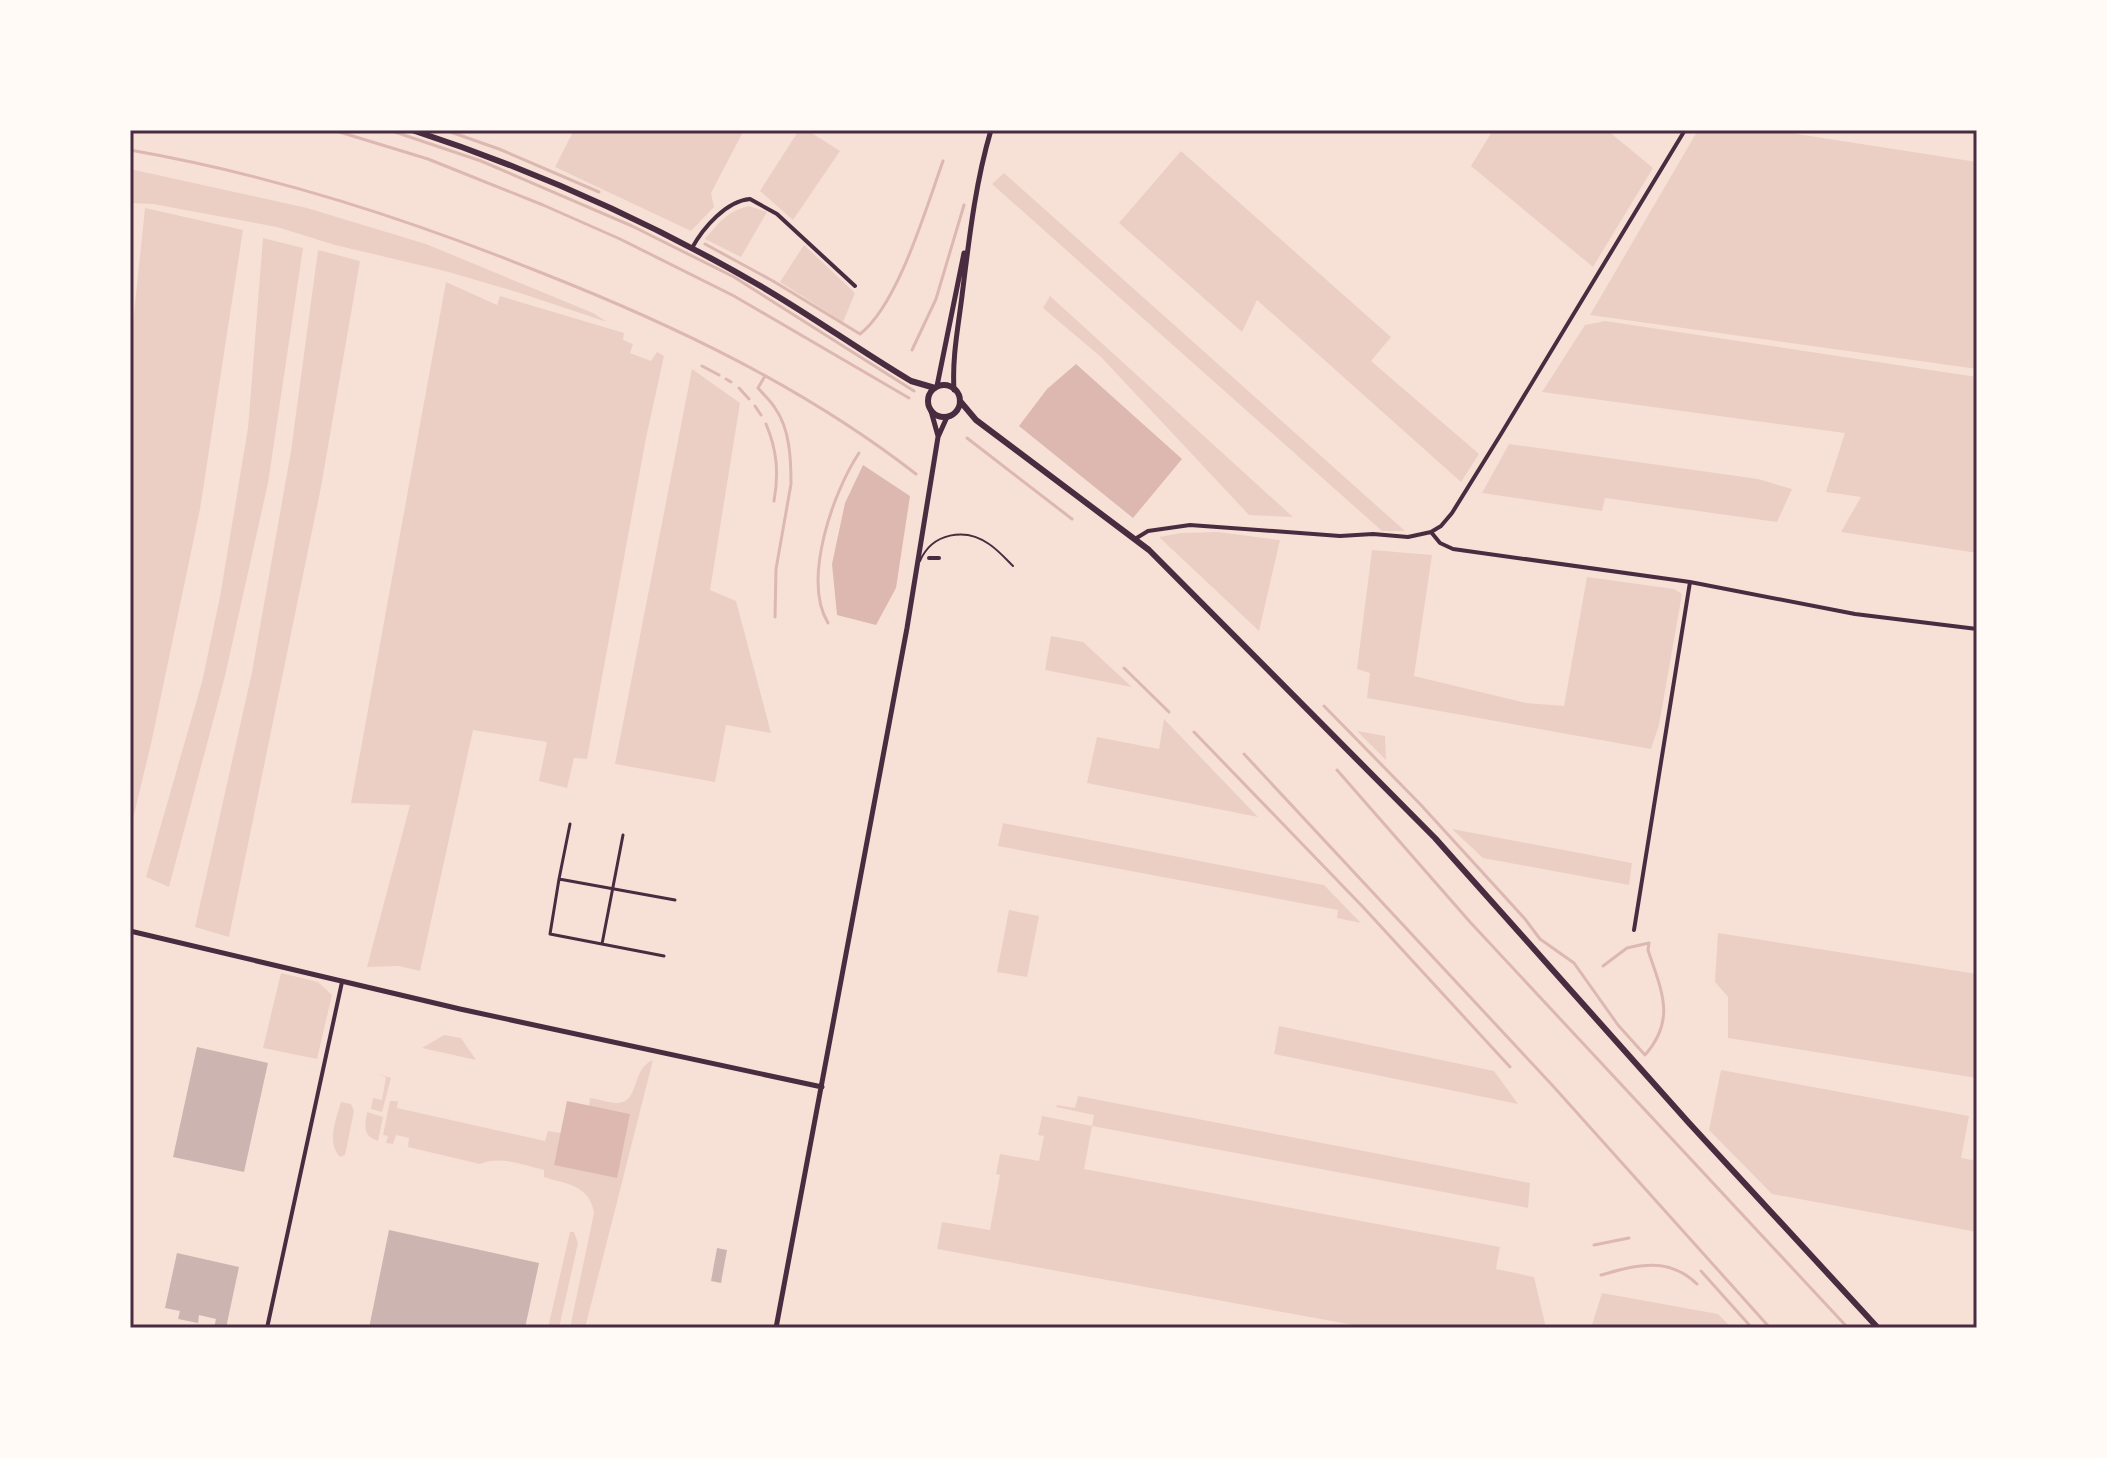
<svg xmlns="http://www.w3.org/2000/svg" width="2107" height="1458" font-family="'Sofia Sans Condensed',sans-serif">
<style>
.green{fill:#ebcfc5}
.water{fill:#dcb8b0}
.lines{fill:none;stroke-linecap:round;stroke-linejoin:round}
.stream{stroke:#dcb8b0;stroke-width:3}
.building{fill:#ccb4b1}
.service{stroke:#4a2c40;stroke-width:2}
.pedestrian{stroke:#4a2c40;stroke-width:3}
.minor{stroke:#4a2c40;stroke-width:4}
.tertiary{stroke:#4a2c40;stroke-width:5}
.secondary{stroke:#4a2c40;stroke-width:5}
.trunk{stroke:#4a2c40;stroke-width:6}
.neatline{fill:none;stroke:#4a2c40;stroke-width:3}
</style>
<rect width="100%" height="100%" fill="#f7e1d7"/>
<path class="green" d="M574,130H744L711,193L714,207L691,231L555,167Z
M799,130H807L840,151L793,220L760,191Z
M1493,130H1607L1653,168L1593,267L1471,166Z
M1698,130H1771L1977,162V369L1590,315Z
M1181,151L1391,337L1371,361L1479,454L1461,482L1257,300L1242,332L1119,223Z
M130,169L307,208L426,244L593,313L607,322L520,293L445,271L335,245L277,227L153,204L130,203Z
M1004,173L1405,531H1382L992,184Z
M749,206L767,212L741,257L705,239C719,223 727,211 749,206Z
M145,208L243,230L200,509L151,744L130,831V352Z
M263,238L303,248L268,483L225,676L169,887L146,877L202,682L220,597L248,428Z
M804,245L855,293L843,322L780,282Z
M318,250L360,261L321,487L229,937L195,927L252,672L291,451Z
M446,282L497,305L500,296L624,333L623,340L633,344L630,353L651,361L657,352L664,356L646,438L587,759L574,758L567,788L539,781L547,742L473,730L420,971L399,966L367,967L410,805L351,803Z
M1050,296L1293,517L1249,515L1101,357L1043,308Z
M1605,321L1977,377V553L1841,532L1861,497L1826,492L1845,433L1542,392L1585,325Z
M692,369L740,403L710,590L736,601L771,733L726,725L715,782L615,764Z
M1509,444L1758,479L1792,489L1777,522L1605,498L1602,511L1482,493Z
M1218,532L1280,540L1259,631L1159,537L1181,533Z
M1372,550L1432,555L1414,676L1526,703L1564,706L1587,577L1674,589L1682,594L1659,725L1651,749L1367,698L1370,673L1357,669Z
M1051,636L1083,642L1132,687L1045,670Z
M1164,719L1258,817L1087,783L1097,737L1159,749Z
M1357,731L1385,736L1386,760Z
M1003,823L1324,885L1361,923L1337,918L1338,910L998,846Z
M1452,829L1632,863L1629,885L1483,858Z
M1009,910L1039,916L1027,977L997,972Z
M1718,933L1977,974V1078L1728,1038V997L1715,982Z
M281,973L318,982L332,995L317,1059L263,1048Z
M1279,1026L1494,1071L1518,1104L1274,1054Z
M444,1035L461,1038L476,1060L422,1048Z
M653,1060L585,1328H570L594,1213C590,1185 566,1184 544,1177V1170C524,1165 499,1155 480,1164L408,1147L409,1138L396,1135L393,1144L386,1143L388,1136L383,1135L390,1101H398L397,1108L545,1141L548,1131L561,1133L555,1165L629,1114L589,1106L590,1098C599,1099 609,1103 617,1103C640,1103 631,1068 653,1060Z
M1721,1070L1969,1116L1961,1158L1977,1161V1232L1772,1194L1709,1130Z
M376,1073L391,1078L382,1112L371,1109L373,1098L382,1100L386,1077Z
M1078,1096L1530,1183L1528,1208L1092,1126L1084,1169L1500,1247L1496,1269L1534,1277L1546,1328H1370L937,1249L942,1222L990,1230L1000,1175L996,1174L1000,1154L1039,1161L1044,1136L1038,1135L1042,1116L1092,1126L1094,1115L1056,1107L1057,1105L1075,1108Z
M341,1102L351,1104L354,1111L345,1155L340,1157C326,1142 336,1120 341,1102Z
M367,1112L383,1117L378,1141C362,1136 365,1126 367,1112Z
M570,1232H574L578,1243L559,1328H548Z
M1602,1293L1718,1314L1732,1328H1591Z"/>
<path class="water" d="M1076,364L1182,459L1133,518L1019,426L1047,389Z
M863,465L910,496L896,588L876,625L837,615L832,564L845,503Z
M567,1101L630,1114L617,1178L554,1165Z"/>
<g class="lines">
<path class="stream" d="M333,130L428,159L543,205L620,239L734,296L909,398
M389,130L481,161L632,226L734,277L914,391
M445,130L499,149L599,192
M130,150C273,175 408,219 542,273C674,325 804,387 916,474
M705,244L773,281L860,334C898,305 926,208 943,161
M912,350L936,299L964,205
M702,366L719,375
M765,376L758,388C764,395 771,401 775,408C790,429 791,459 791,484L776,569L775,617
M726,379L731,382
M739,388L749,399
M755,406L761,415
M766,424C777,450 779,473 774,501
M967,438L1072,519
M828,623C802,580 833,492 859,453
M1124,668L1169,712
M1324,706L1421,805L1525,919L1540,939L1574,963L1618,1025L1645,1055C1677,1019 1661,990 1648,950L1649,943L1627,948L1603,966
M1194,732L1363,907L1510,1067
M1244,754L1553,1086L1770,1328
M1337,770L1470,922L1848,1328
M1594,1245L1629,1238
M1701,1271L1752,1328
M1601,1275C1637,1265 1668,1256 1697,1284"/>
</g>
<path class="building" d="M197,1047L268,1063L244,1172L173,1157Z
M389,1230L539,1263L525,1328H369Z
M717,1248L727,1250L721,1283L711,1281Z
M177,1253L239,1267L226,1328H214L216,1319L199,1315L198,1323L178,1319L180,1311L165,1308Z"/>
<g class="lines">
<path class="service" d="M920,561C932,533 965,527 989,544C998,550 1006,559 1013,566"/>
<path class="pedestrian" d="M559,879L570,824
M602,944L623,835
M664,956L550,934L559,879L675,900"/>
<path class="minor" d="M692,248C703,228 726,201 750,199L777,214L855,286
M1431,532L1440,543L1453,549L1690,582L1855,614L1977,629
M1135,539L1148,531L1190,525L1340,536L1373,534L1408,537L1431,532L1441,526L1452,513L1501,434L1685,130
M929,558H939
M1634,930L1690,582
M267,1328L342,982"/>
<path class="tertiary" d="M931,411L938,436
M130,931L460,1009L822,1087
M776,1328L907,628L938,437L947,417"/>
<path class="secondary" d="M937,386L964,253
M954,390C952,358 958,328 962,296C969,240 975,184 991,130"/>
<path class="trunk" d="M412,130C531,169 648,221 757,284C809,314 859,350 911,381L935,388
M928 401a16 16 0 1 1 32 0a16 16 0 1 1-32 0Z
M960,401L976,420L1149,550L1435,838L1689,1123L1878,1328"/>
</g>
<rect width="2107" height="1458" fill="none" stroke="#fffaf5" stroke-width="264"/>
<rect x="132" y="132" width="1843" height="1194" class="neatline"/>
</svg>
